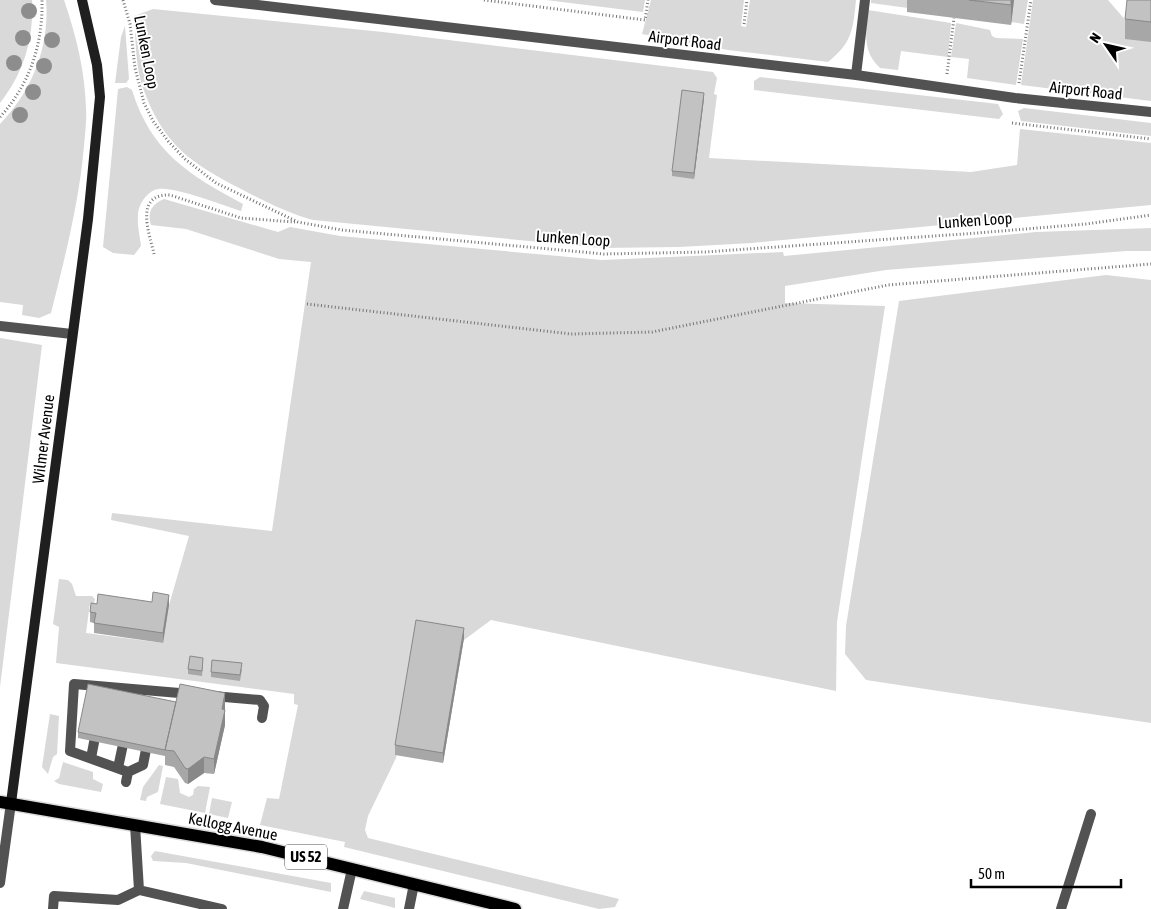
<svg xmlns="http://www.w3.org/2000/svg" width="1151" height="909" font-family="'Asap Condensed',sans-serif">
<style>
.green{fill:#d9d9d9}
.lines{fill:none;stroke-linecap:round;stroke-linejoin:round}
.primary-casing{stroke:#dbdbdb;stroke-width:15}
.path{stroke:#747474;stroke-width:3;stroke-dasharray:1 2.5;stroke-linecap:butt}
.lane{stroke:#525252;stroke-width:10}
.street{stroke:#525252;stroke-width:10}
.secondary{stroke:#1f1f1f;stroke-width:10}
.primary{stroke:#000;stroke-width:12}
.tree{fill:#8d8d8d}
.wall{fill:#a7a7a7}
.shaded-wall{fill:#888}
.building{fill:#c2c2c2;stroke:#888}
.labels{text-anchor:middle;stroke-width:4;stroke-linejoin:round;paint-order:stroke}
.shield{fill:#fff;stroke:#4c4c4c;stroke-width:1}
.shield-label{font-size:15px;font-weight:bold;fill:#000}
.street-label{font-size:16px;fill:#000;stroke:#fff}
</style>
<rect width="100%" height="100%" fill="#fff"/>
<path class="green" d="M0,0H32C34,38 24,73 0,103Z
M46,0H64C76,35 85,71 86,108C87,120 85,133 84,146C79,203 65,257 51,313L39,318L22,315L23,305L0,302V124C32,91 50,46 46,0Z
M546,0H645L643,12Z
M651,0H744L741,26L746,27L750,0H856C853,30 852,43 828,62L728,50L642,34Z
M871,0H909L908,8L871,3Z
M1014,0H1028L1024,24L1011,22Z
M1033,0H1108L1127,22L1151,42V101L1021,85Z
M153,9L383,32L713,72L717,78L714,94L717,95L709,158L971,172L1017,165L1020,129L1151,143V205L752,243L679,247L602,248L313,220C288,213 266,202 243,190C192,164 163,145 143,88C135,66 136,39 134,16Z
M868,10L951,23L948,57L901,51L898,70L880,68C862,51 866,33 868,10Z
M956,23L990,30L992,36L996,38L1023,39L1016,85L967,78L969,59L951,57Z
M125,26L129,79L126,83H115L121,37Z
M760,77L998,104L1003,114L999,119L754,90V81Z
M127,87L132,90C151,152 189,175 243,204L241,211C223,205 173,186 158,189C147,191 138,205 138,215C137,225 140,237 141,246L134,255L113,253L103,247L118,89Z
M1024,108L1151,123V136L1021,121L1018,111Z
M164,199L278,232L290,227L340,236L602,260L783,252L784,256L1036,232L1151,228V251H1126L886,270L785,286V303L885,306L837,622L836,691L491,620L464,640L417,632L396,758L368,816L365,830L368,838L619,899L615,907L599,909L344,847L345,842L260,825L267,798L279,799L298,705L294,704V694L56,663L59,627L53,624L59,579L68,580L72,584L76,596H92L95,599L94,604L90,603L86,633L163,643L169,605L189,536L111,520L112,513L272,531L311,262L279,259L186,229L151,225C147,212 152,204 164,199Z
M1106,275L1151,280V723L866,680L845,654L846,626L899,301Z
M0,338L42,345L0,687Z
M50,714L59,716L57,754L53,757L48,774L42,767Z
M63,762L93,772V779L103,784L101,792L59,784L54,781L59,778Z
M159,765L163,766L158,792L147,797L146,801L140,800L143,787Z
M166,777L178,779L180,793L189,797L193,795L194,789L198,786L210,787L205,813L160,804Z
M212,798L232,802L228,818L209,814Z
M155,851L331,883V892L186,863L153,861L151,856Z
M364,891L395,898V908L360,899Z"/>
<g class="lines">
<defs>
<path id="primary" d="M0,802L262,847L515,909"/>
</defs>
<use href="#primary" class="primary-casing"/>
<path class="path" d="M123,0L130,24L135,68L144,103L153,121L168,141L185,159L216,183L298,222L342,230L604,254L705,252L977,233L1086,224L1151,215
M484,0L645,20L648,0
M744,24L747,0
M947,74L954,18
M1019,83L1031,0
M0,117C30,84 43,44 42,0
M1012,123L1151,139
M154,254C149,232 134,194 170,195L241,218L295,222
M307,304L571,334L652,332L888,285L1151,264"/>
<path class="lane" d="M215,0L856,75L1015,98L1151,112
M856,75L865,0
M0,326L72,334
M213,696L260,700L264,706L262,718
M91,758L97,727
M118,768L125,735
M128,772L143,765L148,739
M126,782L128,772L70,751L74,684L191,694
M135,825L139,890
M53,909L54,896L118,900L139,890L222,909
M343,909L352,869
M409,909L414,884
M1061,909L1091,814"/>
<path class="street" d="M0,883L11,803"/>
<path class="secondary" d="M11,803L88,219L100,97L97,65L82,0"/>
<use href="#primary" class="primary"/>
</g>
<g class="tree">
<circle cx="29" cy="11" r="8"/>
<circle cx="23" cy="38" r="8"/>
<circle cx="52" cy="40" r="8"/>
<circle cx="14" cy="63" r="8"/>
<circle cx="44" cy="66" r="8"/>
<circle cx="33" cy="92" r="8"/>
<circle cx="20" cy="115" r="8"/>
</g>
<path class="wall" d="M907,0H1014L1011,25L907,12Z
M1151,0V42L1125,39V19Z
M704,98L694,179L672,176V171Z
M97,604L169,605L163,643L94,633V623L90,622V612Z
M464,638L443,763L395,755V745Z
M203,664L202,676L188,674V669Z
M242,669L240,681L211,677V672Z
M176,702L225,708V725L214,774L204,773L188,784L185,783L174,767L165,765V756L78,738V732Z"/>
<path class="shaded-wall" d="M1011,0H1014L1011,25Z
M704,93V98L694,179V173Z
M169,595V605L163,643V633Z
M464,628V638L443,763V753Z
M225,693V725L214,774V759L222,709Z
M204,757V773L188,784V769Z"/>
<path class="building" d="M969,0H1011V5Z
M1127,0H1151V22L1125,19Z
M682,90L704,93L694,173L672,171Z
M153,592L169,595L163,633L94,623L96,613L90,612L91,603L97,604L98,594L152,602Z
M416,620L464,628L443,753L395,745Z
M190,656L203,658L202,671L188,669Z
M212,660L242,663L240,675L211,672Z
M88,684L176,702L165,750L78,732Z
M180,684L225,693L222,709L225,710L214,759L204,757L188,769L185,768L174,751L165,750Z"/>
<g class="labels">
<rect class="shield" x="285" y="844.5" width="42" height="25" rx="4"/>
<g class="shield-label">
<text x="306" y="862">US 52</text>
</g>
<g class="street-label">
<text transform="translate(685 40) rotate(7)" y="6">Airport Road</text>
<text transform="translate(147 52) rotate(79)" y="6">Lunken Loop</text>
<text transform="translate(1086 90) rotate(6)" y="6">Airport Road</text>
<text transform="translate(975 220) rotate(-4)" y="6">Lunken Loop</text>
<text transform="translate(573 238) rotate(4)" y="6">Lunken Loop</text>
<text transform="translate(43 439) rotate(-83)" y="6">Wilmer Avenue</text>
<text transform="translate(233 826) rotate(11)" y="6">Kellogg Avenue</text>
</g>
</g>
<g transform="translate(1106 45) rotate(304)" stroke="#ffffff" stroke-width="4" paint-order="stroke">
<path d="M0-4L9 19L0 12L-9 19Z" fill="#000000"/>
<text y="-8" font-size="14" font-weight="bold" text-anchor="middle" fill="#000000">N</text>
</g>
<path d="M971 879v8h150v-8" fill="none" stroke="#000000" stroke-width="2.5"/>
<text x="978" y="879" font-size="15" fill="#000000" stroke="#ffffff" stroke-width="4" paint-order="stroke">50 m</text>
</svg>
